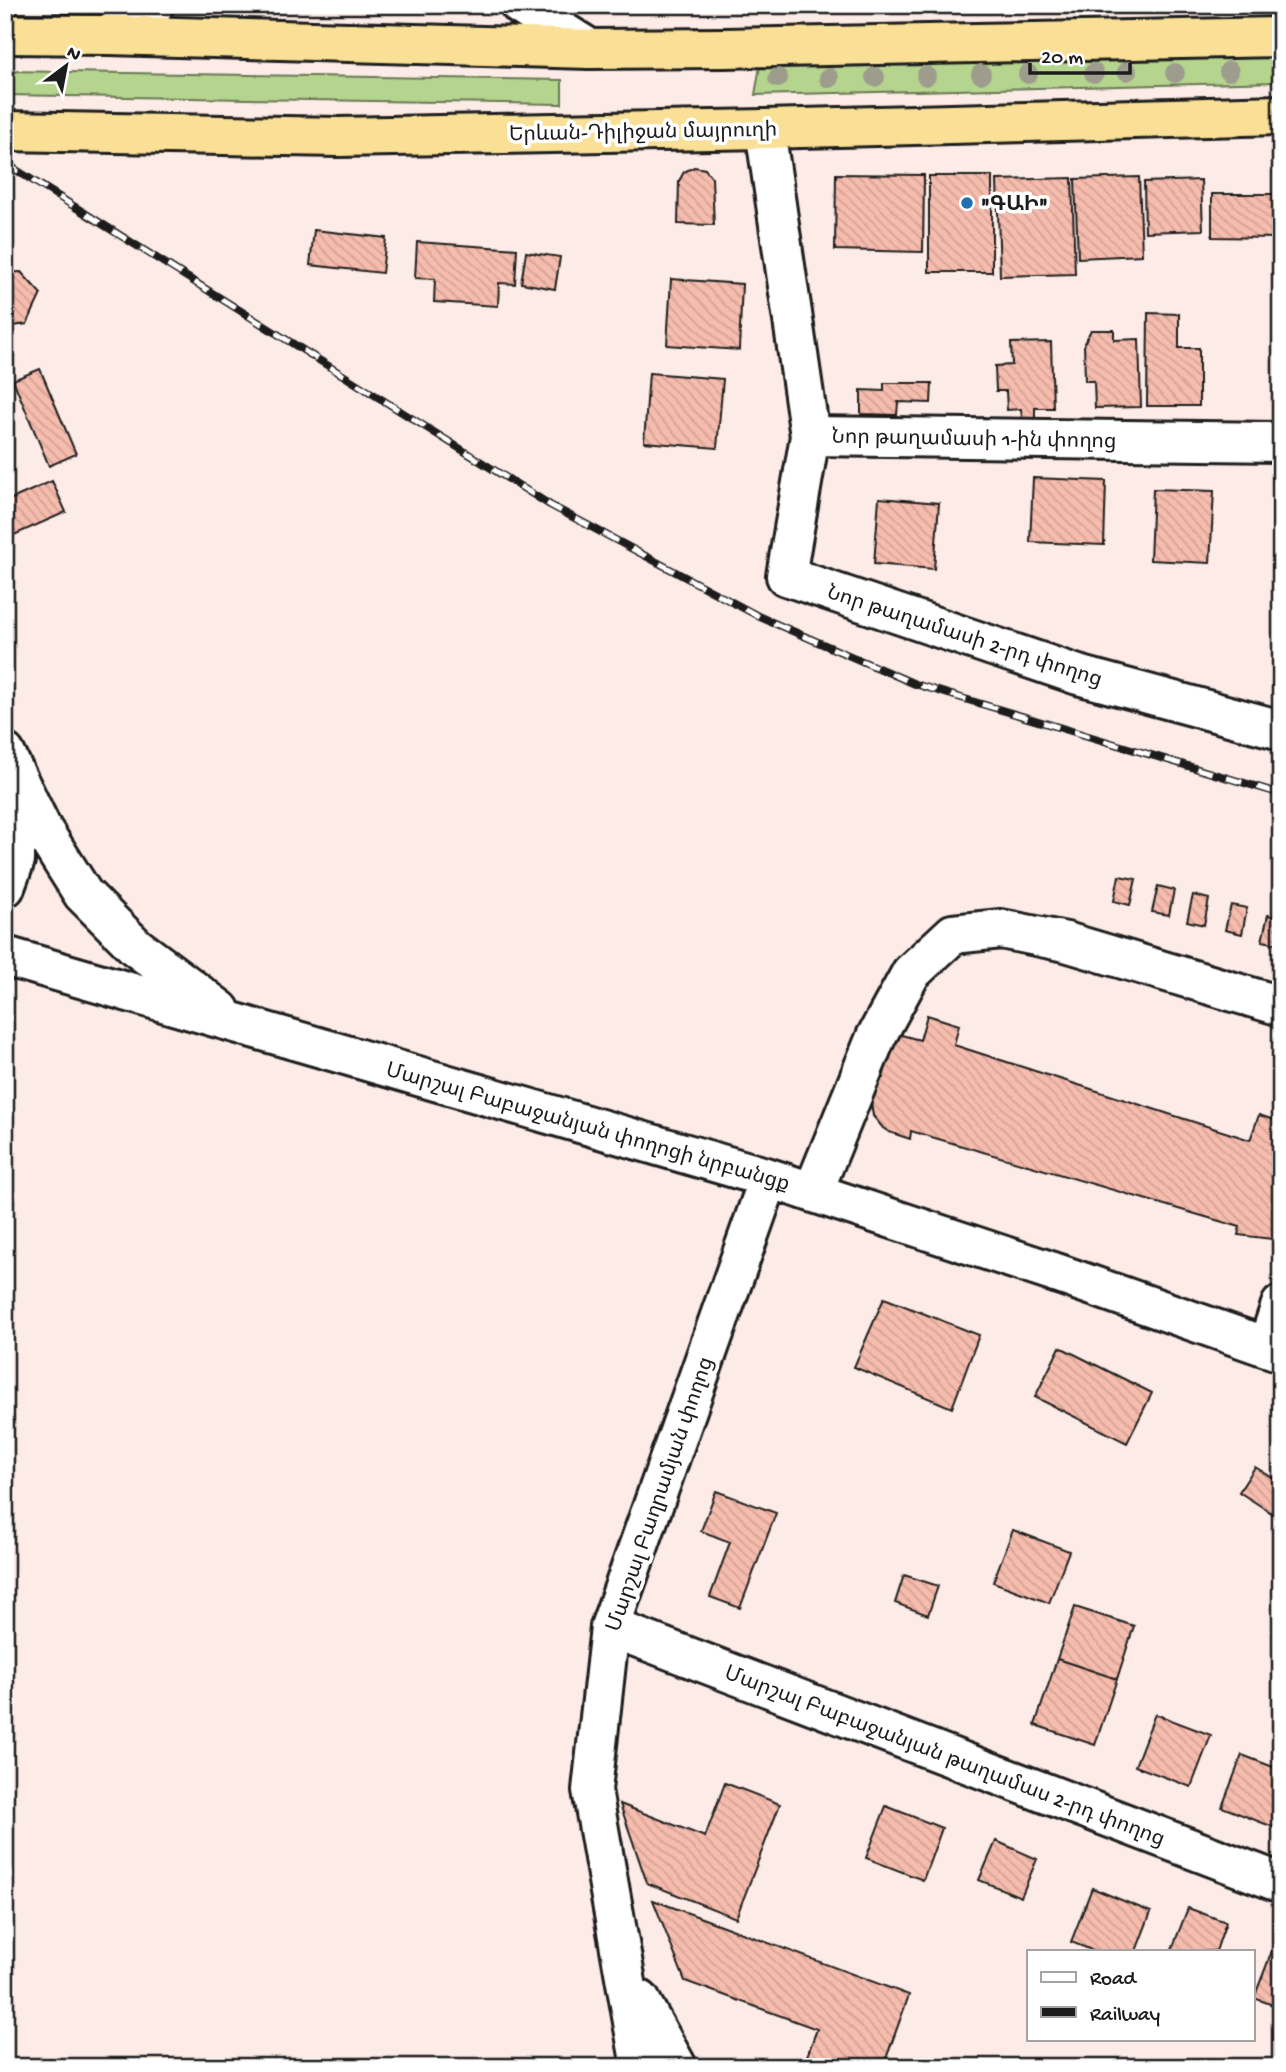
<svg xmlns="http://www.w3.org/2000/svg" width="1286" height="2072" font-family="'Gochi Hand','Noto Sans Armenian',sans-serif">
<style>
.grass{fill:#b5d58e;stroke:#687855;stroke-width:2}
.building{fill:url(#building-back-hatch);stroke:#1c1c1c;stroke-width:2}
.lines{fill:none;stroke-linecap:round;stroke-linejoin:round}
.minor-casing{stroke:#1c1c1c;stroke-width:44}
.highway-casing{stroke:#1c1c1c;stroke-width:44}
.minor{stroke:#fff;stroke-width:38}
.highway{stroke:#fadf96;stroke-width:38}
.rail-casing{stroke:#1c1c1c;stroke-width:8}
.rail{stroke:#fff;stroke-width:5;stroke-dasharray:16;stroke-linecap:butt}
.tree{fill:#9e9d8d}
.poi-dot{fill:#1f6fb2;stroke:#fff;stroke-width:2.5}
.labels{text-anchor:middle;stroke-width:7;stroke-linejoin:round;paint-order:stroke}
.street-label{font-size:21px;fill:#1c1c1c;stroke:#fff}
.poi-label{font-size:21px;font-weight:bold;fill:#1c1c1c;stroke:#fff;text-anchor:start}
</style>
<defs>
<pattern id="building-back-hatch" width="6" height="6" patternUnits="userSpaceOnUse" patternTransform="scale(1.75)"><rect width="6" height="6" fill="#f6bcad"/><path d="M-1 5l2 2M0 0l6 6M5-1l2 2" fill="none" stroke="#d2a194"/></pattern>
</defs>
<rect width="100%" height="100%" fill="#fcebe6"/>
<filter id="ink" filterUnits="userSpaceOnUse"><feTurbulence type="fractalNoise" baseFrequency=".0143" numOctaves="2"/><feDisplacementMap in="SourceGraphic" scale="14" xChannelSelector="R" yChannelSelector="G"/><feConvolveMatrix kernelMatrix="1 2 1 2 8 2 1 2 1" color-interpolation-filters="sRGB"/></filter>
<g filter="url(#ink)">
<path class="grass" d="M1281,57V82L755,95L760,66Z
M5,71L562,80V104L5,95Z"/>
<path class="building" d="M694,167L705,169L712,178L714,225L678,224L679,181L684,172Z
M836,174L924,175L923,252L835,250Z
M929,176H992V272H929Z
M1139,177L1142,255L1078,258L1075,179Z
M1072,178L1075,274L1000,276L997,180Z
M1201,180L1203,230L1145,232L1144,182Z
M1212,194H1276V238L1212,237Z
M314,230L386,238L382,273L310,265Z
M417,242L517,249L515,284L499,283L498,306L434,302L435,279L415,278Z
M526,252L560,257L555,289L521,283Z
M21,272L41,294L27,324L5,327V273Z
M671,279L742,284L739,350L667,345Z
M1148,313L1179,314V348H1199V406H1147Z
M1091,330H1114V340L1139,339L1141,407L1095,408L1094,381H1085L1084,343Z
M1051,342L1053,408H1035V418H1022L1021,409L1007,410L1006,391H996L995,366L1012,365L1011,343Z
M40,369L76,454L49,466L13,380Z
M649,373L723,379L717,448L644,442Z
M884,383H932L931,403L898,402L897,415L861,414V390L884,391Z
M1033,478L1106,481L1104,545L1030,542Z
M52,481L66,512L5,539V502Z
M1153,489L1214,491L1210,563L1150,560Z
M879,498L939,503L934,569L874,564Z
M1119,876L1136,879L1130,905L1114,901Z
M1158,886L1174,890L1169,915L1152,912Z
M1193,895L1209,899L1204,925L1187,921Z
M1231,905L1247,908L1242,934L1225,930Z
M1268,915L1281,918L1279,944L1262,941Z
M927,1015L959,1025L954,1045L1250,1140L1259,1115L1281,1122V1235L1272,1239L1238,1235L1240,1227L911,1131L910,1139L889,1132L883,1128L873,1116L871,1102L875,1077L883,1078L894,1033L920,1040Z
M884,1298L979,1335L952,1408L854,1367Z
M1060,1347L1152,1393L1127,1443L1035,1397Z
M1255,1467L1281,1483V1519L1239,1492Z
M716,1491L776,1513L740,1608L710,1597L730,1542L701,1531Z
M1013,1530L1069,1551L1049,1603L993,1582Z
M904,1575L938,1586L928,1615L895,1603Z
M1075,1607L1134,1626L1117,1679L1057,1659Z
M1057,1659L1117,1679L1095,1745L1035,1725Z
M1155,1714L1211,1735L1191,1787L1135,1766Z
M1242,1755L1281,1770V1823L1278,1829L1222,1807Z
M725,1783L780,1804L736,1918L647,1883L620,1804L705,1837Z
M886,1806L942,1828L923,1880L866,1858Z
M996,1841L1037,1859L1021,1897L979,1880Z
M1092,1888L1151,1912L1136,1951H1094L1071,1942Z
M653,1900L909,1995L883,2067H803L817,2029L685,1981Z
M1188,1908L1226,1922L1216,1951H1179L1172,1949Z
M1279,1933L1281,1934V2008L1254,1998Z"/>
<g class="lines">
<defs>
<path id="minor" d="M520,5L590,49
M109,35L154,5
M765,129L810,436L1281,442
M810,436L786,576L1078,675L1281,730
M5,753L42,829L83,894L136,947L220,1010
M5,887L15,860V819L10,783
M5,956L769,1178L1059,1274L1281,1352
M813,1192L876,1037L911,973L953,934L1001,929L1066,942L1281,1006
M1267,1347L1281,1305
M610,1627L1281,1883
M640,2000L677,2067
M641,2067L592,1790L610,1627L769,1178"/>
<path id="highway" d="M5,34L109,35L590,49L724,48L1281,37
M5,131L338,137L765,129L1281,115"/>
</defs>
<use href="#minor" class="minor-casing"/>
<use href="#highway" class="highway-casing"/>
<use href="#minor" class="minor"/>
<use href="#highway" class="highway"/>
<defs>
<path id="rail" d="M5,163L550,505L760,617L915,684L1281,794"/>
</defs>
<use href="#rail" class="rail-casing"/>
<use href="#rail" class="rail"/>
</g>
<g class="tree">
<circle cx="1127" cy="71" r="10"/>
<circle cx="1229" cy="71" r="10"/>
<circle cx="1094" cy="73" r="10"/>
<circle cx="1175" cy="73" r="10"/>
<circle cx="981" cy="74" r="10"/>
<circle cx="1028" cy="74" r="10"/>
<circle cx="926" cy="76" r="10"/>
<circle cx="875" cy="77" r="10"/>
<circle cx="778" cy="78" r="10"/>
<circle cx="829" cy="78" r="10"/>
</g>
</g>
<circle class="poi-dot" cx="967" cy="203" r="7"/>
<g class="labels">
<g class="street-label">
<text transform="translate(643 131) rotate(-1)" y="7">Երևան-Դիլիջան մայրուղի</text>
<text transform="translate(974 438) rotate(1)" y="7">Նոր թաղամասի 1-ին փողոց</text>
<text transform="translate(965 635) rotate(18)" y="7">Նոր թաղամասի 2-րդ փողոց</text>
<text transform="translate(588 1126) rotate(16)" y="7">Մարշալ Բաբաջանյան փողոցի նրբանցք</text>
<text transform="translate(659 1494) rotate(-71)" y="7">Մարշալ Բաղրամյան փողոց</text>
<text transform="translate(945 1755) rotate(21)" y="7">Մարշալ Բաբաջանյան թաղամաս 2-րդ փողոց</text>
</g>
<g class="poi-label">
<text x="981" y="210">"ԳԱԻ"</text>
</g>
</g>
<rect width="1286" height="2072" fill="none" stroke="#fff" stroke-width="28"/>
<rect x="14" y="14" width="1258" height="2044" fill="none" stroke="#1c1c1c" stroke-width="2.5" filter="url(#ink)"/>
<rect x="1027" y="1950" width="228" height="91" fill="#ffffff" stroke="#a4a4a4" stroke-width="2"/>
<rect x="1041" y="1972" width="35" height="10" fill="#ffffff" stroke="#a4a4a4" stroke-width="2"/>
<text x="1090" y="1984" font-size="21" fill="#1c1c1c">Road</text>
<rect x="1041" y="2007" width="35" height="10" fill="#1c1c1c" stroke="#a4a4a4" stroke-width="2"/>
<text x="1090" y="2020" font-size="21" fill="#1c1c1c">Railway</text>
<g transform="translate(66 66) rotate(32)" stroke="#ffffff" stroke-width="5" paint-order="stroke">
<path d="M0-5L12 26L0 18L-12 26Z" fill="#1c1c1c"/>
<text y="-10" font-size="19" font-weight="bold" text-anchor="middle" fill="#1c1c1c">N</text>
</g>
<path d="M1030 63v10h100v-10" fill="none" stroke="#1c1c1c" stroke-width="3.5"/>
<text x="1041" y="63" font-size="21" fill="#1c1c1c" stroke="#ffffff" stroke-width="5" paint-order="stroke">20 m</text>
</svg>
